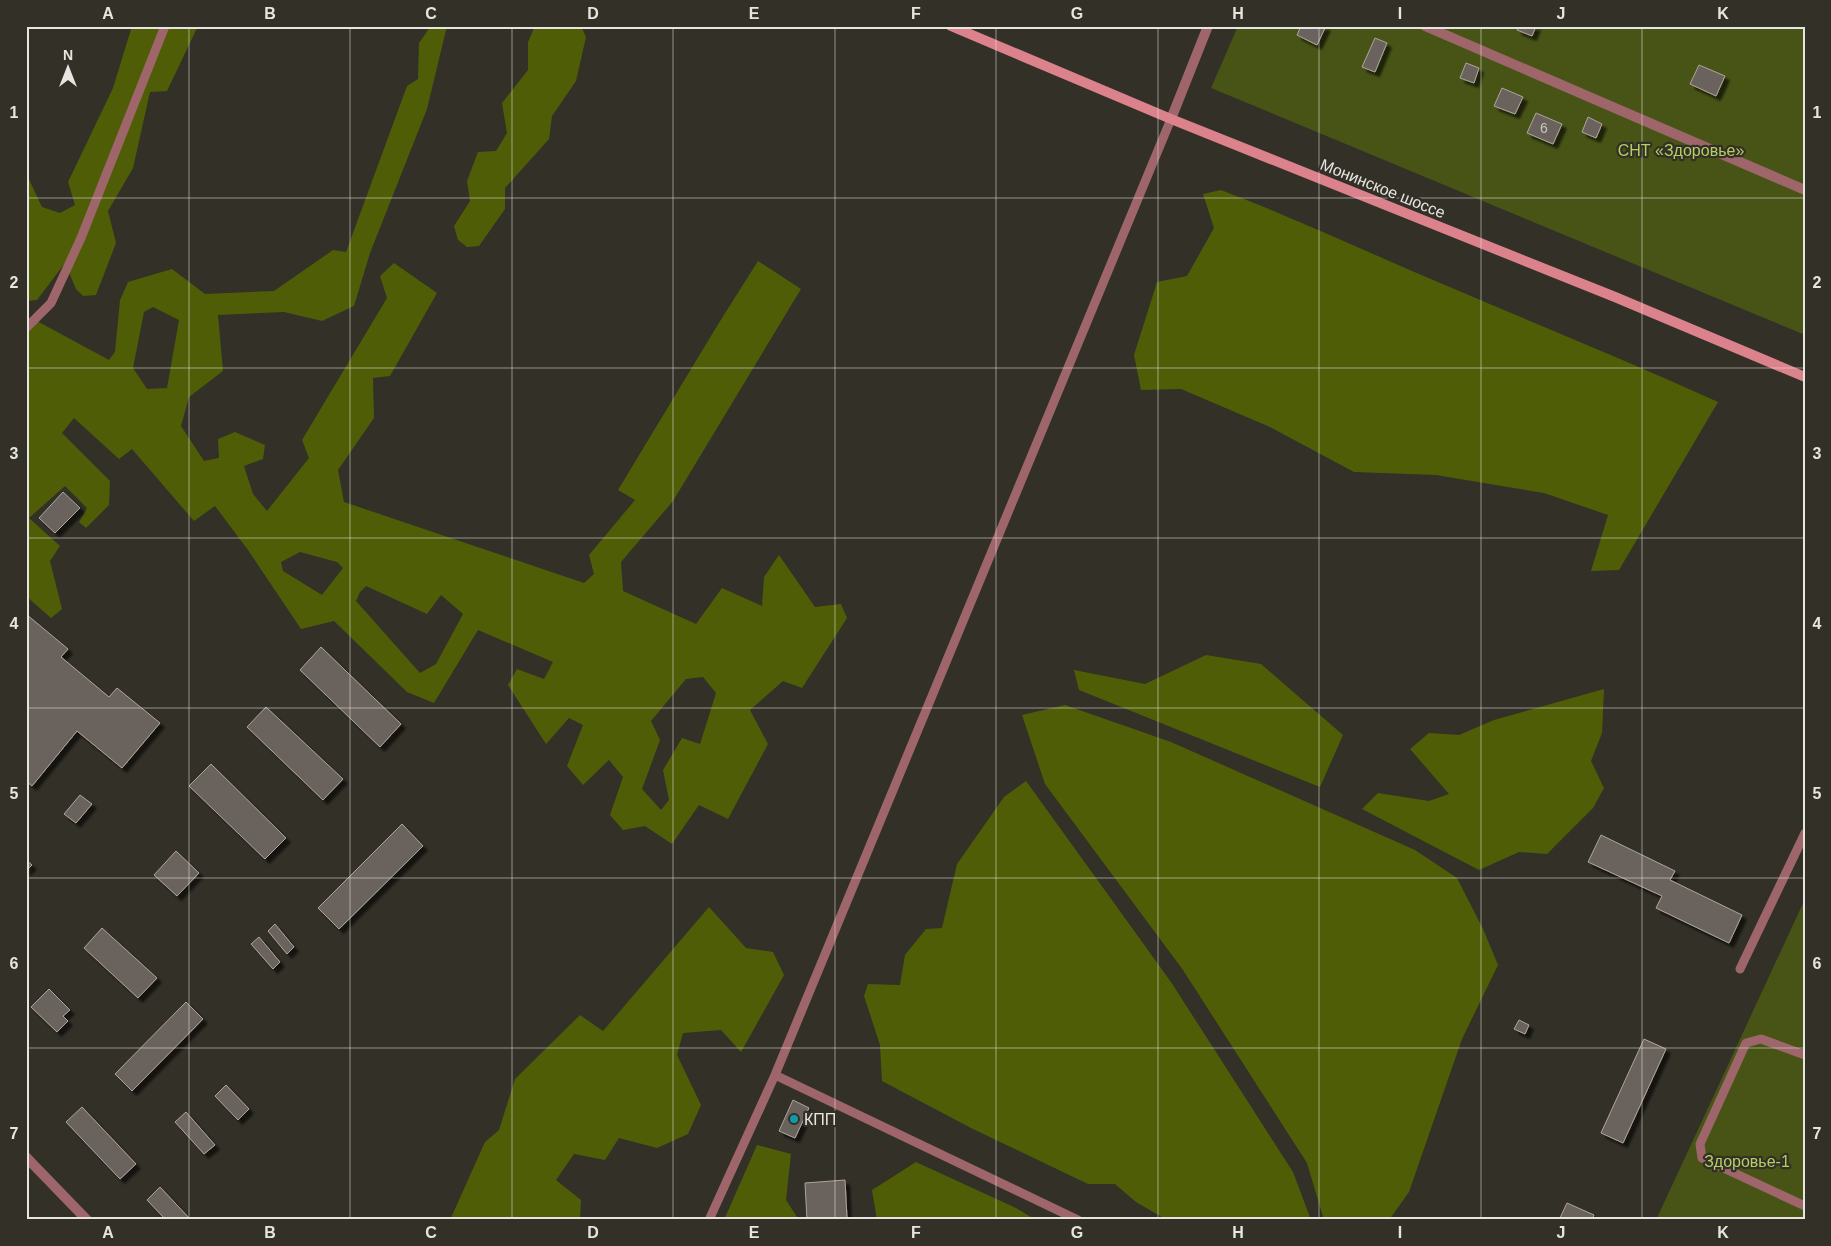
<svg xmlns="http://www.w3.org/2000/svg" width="1831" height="1246" font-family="Arial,sans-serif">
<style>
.green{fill:#485416}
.forest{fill:#4f5e06;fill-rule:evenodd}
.building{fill:#6b625b;stroke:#aea59d;filter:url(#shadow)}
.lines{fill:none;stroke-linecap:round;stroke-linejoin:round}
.service{stroke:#9e656b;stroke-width:9}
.minor{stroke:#9e656b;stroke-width:10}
.secondary{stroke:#dc828c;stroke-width:10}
.grid{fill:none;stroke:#e6e5e0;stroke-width:1;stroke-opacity:0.55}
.culture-dot{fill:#0f9aa8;stroke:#323027;stroke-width:2}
.labels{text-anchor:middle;stroke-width:4.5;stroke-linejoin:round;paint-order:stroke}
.number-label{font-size:14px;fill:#c7c4bf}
.park-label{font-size:16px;fill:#b7ce65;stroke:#323027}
.street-label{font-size:16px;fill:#e6e5e0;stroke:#323027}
.poi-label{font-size:16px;fill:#e6e5e0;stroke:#323027;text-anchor:start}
.neatline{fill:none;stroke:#e6e5e0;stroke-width:2}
.grid-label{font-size:16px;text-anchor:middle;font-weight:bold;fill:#e6e5e0}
</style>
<defs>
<filter id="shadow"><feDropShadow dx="4.5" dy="4.5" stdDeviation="1" flood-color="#0009"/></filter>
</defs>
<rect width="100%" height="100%" fill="#323027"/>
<path class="green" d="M1238,26H1805V335L1211,88Z
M1805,899V1220H1656Z"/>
<path class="forest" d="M132,26H198L167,91L150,92L133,168L108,211L116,243L96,295L83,296L76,289L65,263L37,300L26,301V173L42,207L60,213L75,205L68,182L113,88Z
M447,26L427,109L370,253L354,306L322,321L284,312L218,315L223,371L189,397L181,426L204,461L219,458L218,439L235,432L265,445L263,459L244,466L253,494L267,511L309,458L302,440L387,298L380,276L394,263L437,293L390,376L373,378L374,418L338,470L344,502L584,583L594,574L589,555L635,500L618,490L717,326L758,261L801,289L673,501L621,562L623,591L696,624L722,588L762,606L764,577L779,555L815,607L841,604L847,618L802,688L783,681L750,710L768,744L728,819L699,805L672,844L645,826L623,830L610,815L623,777L609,760L583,785L567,766L583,725L569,718L546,744L508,685L517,669L544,679L553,662L478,630L434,703L407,692L334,621L301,629L248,550L215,506L194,521L132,449L119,459L74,418L62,433L110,481L109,505L86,528L79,522L87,508L65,486L29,518L60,546L50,561L62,609L51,618L26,596V326L35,320L109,360L115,352L120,300L128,282L172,269L205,294L274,291L333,250L346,252L407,86L418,79L419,43L430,27ZM153,307L179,320L167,388L147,389L133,368L144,312ZM300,552L337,562L343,568L322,595L283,571L281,562ZM366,586L427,614L441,595L463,614L436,664L420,673L356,601L360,592ZM703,677L716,693L700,744L682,738L663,770L669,800L661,810L642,789L660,740L651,721L686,679Z
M535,26H581L586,37L576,81L552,116L549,139L505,188V209L479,246L467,247L458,240L454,226L470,201L467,181L478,152L496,151L507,133L502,103L528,70V42Z
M1221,190C1297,219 1371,254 1445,285C1536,324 1628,361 1718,402L1619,570L1591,571L1608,515L1544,493L1436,475L1354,472L1270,427L1181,389L1141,390L1134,355L1157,282L1187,276L1214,228L1203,194Z
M1206,655L1261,664L1343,735L1320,787L1079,690L1074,670L1145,684Z
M1604,689L1602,733L1591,761L1604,788L1593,808L1547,854L1519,852L1479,870L1362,809L1378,793L1429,801L1449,794L1410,749L1429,733L1459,735L1494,720Z
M1065,705L1171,742L1415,850L1457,878L1483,929L1498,965L1462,1039L1409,1192L1389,1220H1324L1307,1163L1183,970L1045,784L1022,715Z
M1026,781L1171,982L1293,1172L1311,1220H1167L1136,1202L1115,1184H1088L971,1128L882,1081L880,1045L864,996L868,984L900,985L905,955L926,929L942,928L957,864L1004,797Z
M709,907L746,948L773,952L784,975L741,1052L721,1030L683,1033L677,1055L701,1105L688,1134L657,1148L619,1138L605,1160L574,1154L556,1180L581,1200L580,1220H450L485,1142L499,1130L515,1079L580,1015L603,1031Z
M757,1145L791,1154L786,1200L799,1220H724Z
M916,1162L1016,1208L1036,1220H877L872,1190Z"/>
<path class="building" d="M1301,26H1326L1317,45L1297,35Z
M1519,26H1536L1532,36L1517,30Z
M1375,38L1387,43L1375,72L1362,67Z
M1466,63L1479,68L1474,83L1460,78Z
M1699,65L1725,76L1716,96L1690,84Z
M1502,88L1523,97L1515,114L1494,106Z
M1536,113L1562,124L1553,144L1527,133Z
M1588,117L1602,124L1596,138L1582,132Z
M63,492L80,508L55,533L39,518Z
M26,614L68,649L61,657L109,697L117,688L160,723L122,768L77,731L32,786L26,781V695L29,692L26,689Z
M321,647L401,724L380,747L300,670Z
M266,707L343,779L323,800L247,727Z
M211,764L286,838L265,859L189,786Z
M80,795L92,804L76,823L64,814Z
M402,824L423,846L339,929L318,908Z
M1601,835L1675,871L1670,880L1742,915L1729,943L1656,908L1662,896L1588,862Z
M176,851L199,873L177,896L154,875Z
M26,860L32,865L26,871Z
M275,924L294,947L287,954L268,931Z
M102,928L157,978L138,998L84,948Z
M259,937L280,962L273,969L251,944Z
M49,989L70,1010L63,1016L68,1021L57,1032L31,1007Z
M186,1002L203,1019L132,1091L115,1074Z
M1519,1020L1529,1025L1525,1034L1514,1029Z
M1644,1039L1666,1049L1623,1143L1601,1133Z
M226,1085L249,1109L238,1120L215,1096Z
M793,1100L809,1108L795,1138L779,1131Z
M82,1107L136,1164L120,1179L66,1122Z
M186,1112L215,1145L204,1154L175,1122Z
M845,1180L847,1218L807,1220L805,1183Z
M160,1187L191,1220H166L147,1200Z
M1567,1203L1594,1215L1592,1220H1559Z"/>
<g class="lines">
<path class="service" d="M26,328L51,303L81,238L165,26
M1740,969L1805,833
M1805,1055L1761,1039L1746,1043L1700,1144L1702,1158L1805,1206
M775,1075L1078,1220
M709,1220L775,1075L1171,119"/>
<path class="minor" d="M1425,26L1805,190
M1171,119L1208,26
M26,1157L87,1220"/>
<path class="secondary" d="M951,26L1171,119L1615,297L1805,377"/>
</g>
<path class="grid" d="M189,26V1220M350,26V1220M512,26V1220M673,26V1220M835,26V1220M996,26V1220M1158,26V1220M1319,26V1220M1481,26V1220M1642,26V1220M26,198H1805M26,368H1805M26,538H1805M26,708H1805M26,878H1805M26,1048H1805"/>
<circle class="culture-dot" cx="794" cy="1119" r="5"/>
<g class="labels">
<g class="number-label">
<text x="1544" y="133">6</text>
</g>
<g class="park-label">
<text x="1681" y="156">СНТ «Здоровье»</text>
<text x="1747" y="1167">Здоровье-1</text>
</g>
<g class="street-label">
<text transform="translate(1383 188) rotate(22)" y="6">Монинское шоссе</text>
</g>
<g class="poi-label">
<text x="804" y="1125">КПП</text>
</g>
</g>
<rect width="1831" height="1246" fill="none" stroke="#323027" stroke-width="55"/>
<g transform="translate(68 68)" stroke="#323027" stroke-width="4" paint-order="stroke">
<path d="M0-4L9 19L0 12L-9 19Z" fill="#e6e5e0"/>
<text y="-8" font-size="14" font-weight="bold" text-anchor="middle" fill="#e6e5e0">N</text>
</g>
<rect x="28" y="28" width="1776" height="1190" class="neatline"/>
<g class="grid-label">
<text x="108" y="19">A</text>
<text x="270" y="19">B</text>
<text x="431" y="19">C</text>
<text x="593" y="19">D</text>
<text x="754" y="19">E</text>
<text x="916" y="19">F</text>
<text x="1077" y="19">G</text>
<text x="1238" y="19">H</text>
<text x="1400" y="19">I</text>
<text x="1561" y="19">J</text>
<text x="1723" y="19">K</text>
<text x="14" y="118">1</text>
<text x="1817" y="118">1</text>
<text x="14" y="288">2</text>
<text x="1817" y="288">2</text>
<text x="14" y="459">3</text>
<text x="1817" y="459">3</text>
<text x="14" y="629">4</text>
<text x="1817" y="629">4</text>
<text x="14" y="799">5</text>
<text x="1817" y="799">5</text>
<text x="14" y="969">6</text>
<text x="1817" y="969">6</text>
<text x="14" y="1139">7</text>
<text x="1817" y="1139">7</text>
<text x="108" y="1238">A</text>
<text x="270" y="1238">B</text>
<text x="431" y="1238">C</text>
<text x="593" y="1238">D</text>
<text x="754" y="1238">E</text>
<text x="916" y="1238">F</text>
<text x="1077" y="1238">G</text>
<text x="1238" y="1238">H</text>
<text x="1400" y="1238">I</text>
<text x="1561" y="1238">J</text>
<text x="1723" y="1238">K</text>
</g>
</svg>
